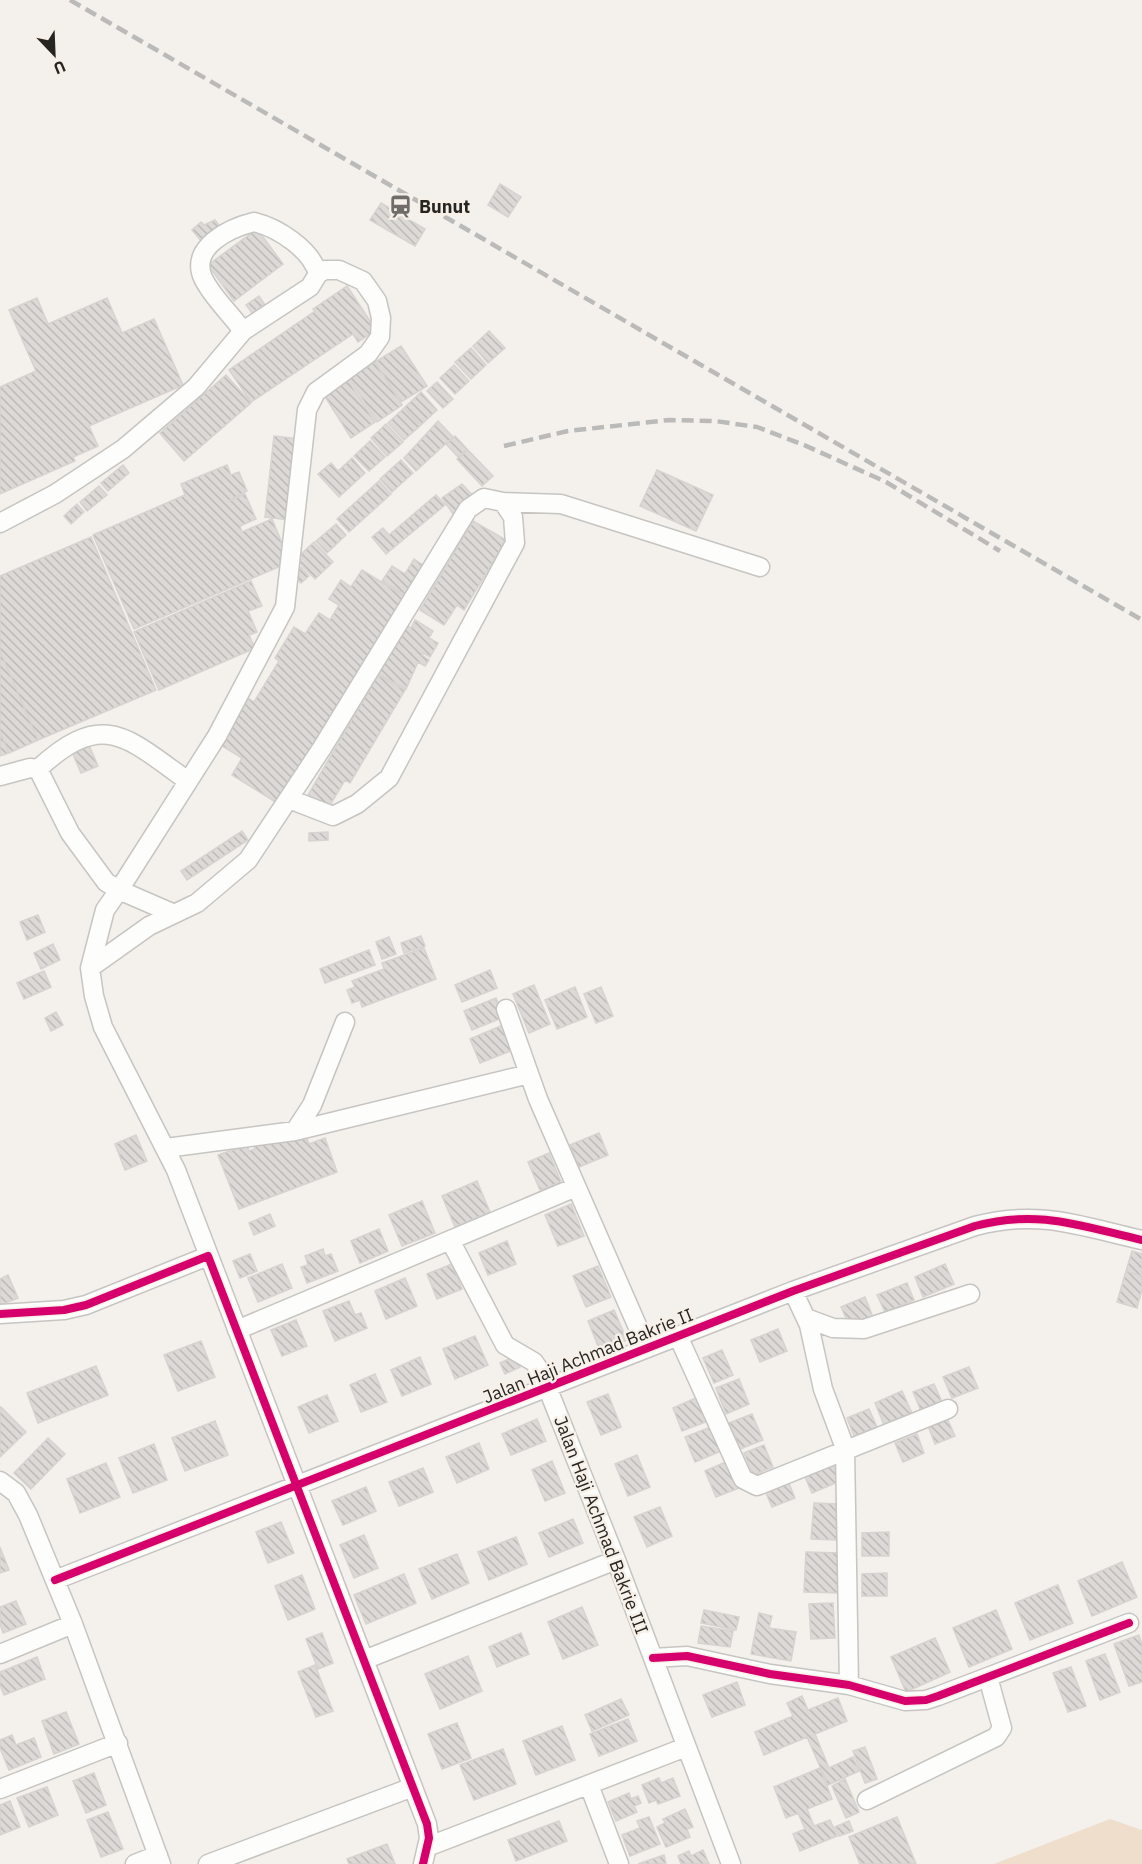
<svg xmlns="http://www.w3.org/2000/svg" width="1142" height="1864" font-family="'IBM Plex Sans',sans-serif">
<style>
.green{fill:#efdecb}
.building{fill:url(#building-back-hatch);stroke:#d6d3d0;stroke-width:1.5}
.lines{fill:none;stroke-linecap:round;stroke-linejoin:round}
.minor-casing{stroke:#c7c5c1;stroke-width:21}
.minor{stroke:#fdfdfc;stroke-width:18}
.rail{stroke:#babab9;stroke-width:4.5;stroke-dasharray:12 6;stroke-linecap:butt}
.cycleway-casing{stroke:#f7f0e8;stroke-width:11}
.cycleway{stroke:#d6006c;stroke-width:8}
.labels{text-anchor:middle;stroke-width:5;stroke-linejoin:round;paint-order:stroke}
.poi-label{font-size:18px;font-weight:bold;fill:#272522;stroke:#f7f0e8;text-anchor:start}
.street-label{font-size:18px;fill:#272522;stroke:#f7f0e8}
</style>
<defs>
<pattern id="building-back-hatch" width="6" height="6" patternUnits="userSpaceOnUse" patternTransform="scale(1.5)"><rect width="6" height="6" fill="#dcd9d6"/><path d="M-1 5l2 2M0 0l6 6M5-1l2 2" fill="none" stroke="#bdbab7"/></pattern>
</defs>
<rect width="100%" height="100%" fill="#f4f0ec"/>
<path class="green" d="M1110,1819L1142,1830V1864H994Z"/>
<path class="building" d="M500,184L521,197L508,217L488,205Z
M381,203L425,229L415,246L370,220Z
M215,220L221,228L203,243L192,230L201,222L204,225Z
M257,229L283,264L234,301L208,265Z
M347,286L376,330L358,342L353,334L251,402L229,370L315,311L313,309Z
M259,296L265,305L252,313L246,305Z
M37,298L48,324L107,298L122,333L154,319L183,385L89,426L98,446L73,457L75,461L0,494V387L36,371L9,310Z
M489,331L505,348L488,363L473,346Z
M401,346L427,386L401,402L375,362Z
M471,348L486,365L471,379L455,362Z
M375,362L402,405L377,422L349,378Z
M454,365L469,381L455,394L440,378Z
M226,375L251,403L184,461L160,433Z
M348,380L375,422L351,438L324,395Z
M437,382L453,399L443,408L427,391Z
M421,392L437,410L421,425L405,407Z
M404,408L420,426L404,440L388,423Z
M438,421L453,437L416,471L404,458Z
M386,424L403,442L387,456L371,438Z
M274,436L298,439L289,520L265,517Z
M455,436L467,449L458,457L446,444Z
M370,441L385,457L369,471L354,456Z
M468,450L493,476L482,486L457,459Z
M352,458L365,473L339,497L318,474L331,463L338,471Z
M401,460L413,473L392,492L380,479Z
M123,465L129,473L108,491L101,483Z
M227,465L231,475L239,472L247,491L229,501L245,494L256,519L240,526L242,532L272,519L290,562L134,629L93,535L185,495L181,484Z
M657,470L713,495L696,531L640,506Z
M379,481L391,494L349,532L337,519Z
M462,484L475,498L453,514L442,498Z
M99,486L107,495L87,511L80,502Z
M436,495L445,505L386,554L372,537L383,528L389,535Z
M77,504L84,512L71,524L64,516Z
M473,521L506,540L464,610L457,605L444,625L420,610Z
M336,524L346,535L327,553L316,541Z
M91,537L156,690L38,740L0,651V576Z
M314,542L333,562L315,579L299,562L303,558L300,555Z
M414,559L426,567L407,596L382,581L392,566L405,574Z
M301,567L309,576L301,583L293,575Z
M362,570L407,598L277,803L232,775L242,758L219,744L248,698L254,702L279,661L275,658L294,627L305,634L319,613L330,620L339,605L329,599L341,580L351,587Z
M251,581L262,606L248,611L257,632L249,635L255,648L159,690L134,632Z
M415,620L433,631L429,638L438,643L430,657L423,653L422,655L429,660L425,666L418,662L406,689L378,674L406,625L411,628Z
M0,651L38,740L9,753L0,732Z
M378,675L405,690L350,783L345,780L329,807L308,795Z
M0,732L9,753L0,756Z
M89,745L98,766L81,773L72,752Z
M242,831L248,840L187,880L181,871Z
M328,832V840L309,841V833Z
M38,915L45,932L27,940L20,922Z
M421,936L425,946L404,953L401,943Z
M389,937L396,954L382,959L376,942Z
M53,944L60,960L41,969L34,953Z
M424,948L436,979L362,1007L360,1000L352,1003L347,990L355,987L352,981L384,969L382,963Z
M369,950L375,965L325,983L320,969Z
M490,970L497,988L462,1002L455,985Z
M44,971L51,987L24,999L17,983Z
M534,985L550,1024L529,1033L513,994Z
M575,987L587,1017L557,1029L545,1000Z
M601,987L613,1016L596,1023L584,994Z
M496,998L504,1017L472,1030L464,1011Z
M56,1012L63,1025L51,1031L45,1018Z
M503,1025L513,1050L480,1063L470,1039Z
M304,1131L309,1144L325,1138L337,1172L239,1209L218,1155L247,1145L249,1151L255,1149L254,1146L274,1138Z
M599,1133L608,1155L579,1167L570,1145Z
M136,1135L147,1161L125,1170L115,1144Z
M549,1153L561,1182L540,1190L528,1162Z
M477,1181L490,1212L455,1227L442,1196Z
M422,1201L435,1233L402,1246L389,1215Z
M571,1204L584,1236L558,1246L545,1215Z
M270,1214L275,1226L254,1235L249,1223Z
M379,1229L388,1251L360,1263L351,1241Z
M507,1241L516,1264L488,1275L479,1253Z
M323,1249L325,1256L331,1254L338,1271L307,1283L301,1267L308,1265L305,1256Z
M1132,1251L1142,1254V1276L1126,1271Z
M250,1254L257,1271L240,1278L233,1261Z
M282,1264L292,1288L258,1302L248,1278Z
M452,1264L462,1289L437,1299L427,1274Z
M945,1264L954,1284L923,1297L915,1277Z
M598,1266L611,1297L586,1307L573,1276Z
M1126,1271L1142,1276V1289L1137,1308L1117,1302Z
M8,1275L18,1298L0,1305V1279Z
M405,1278L417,1306L386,1319L375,1291Z
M907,1283L914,1300L885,1312L877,1295Z
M865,1297L873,1317L850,1327L841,1307Z
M349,1301L355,1315L361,1313L367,1328L335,1341L323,1311Z
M614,1310L627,1340L600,1351L588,1321Z
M296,1320L307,1346L282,1356L271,1330Z
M778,1329L787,1351L760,1362L751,1340Z
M475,1336L488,1365L455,1379L443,1349Z
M201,1341L215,1377L178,1391L164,1355Z
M722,1350L733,1375L714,1383L703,1358Z
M516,1356L520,1367L505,1374L500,1363Z
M420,1357L431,1384L402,1396L391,1370Z
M96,1366L108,1395L38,1423L27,1393Z
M969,1367L978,1388L952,1398L943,1377Z
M375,1374L387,1402L361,1412L350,1385Z
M739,1379L749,1404L726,1414L716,1388Z
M934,1384L942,1402L921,1411L913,1392Z
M902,1391L912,1413L884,1425L875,1403Z
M608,1394L621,1427L601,1435L587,1402Z
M327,1395L338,1421L309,1433L298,1407Z
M698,1397L708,1421L682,1431L673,1408Z
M1,1407L26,1432L0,1457V1407Z
M869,1409L877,1427L854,1436L847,1418Z
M752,1414L763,1440L740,1449L729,1423Z
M947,1418L955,1436L935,1444L928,1426Z
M537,1419L546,1441L511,1455L502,1434Z
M215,1421L228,1455L185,1471L172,1438Z
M711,1427L721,1451L695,1462L685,1437Z
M917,1434L924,1453L903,1462L895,1443Z
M48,1438L65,1454L31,1489L14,1473Z
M479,1443L489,1469L457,1483L446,1457Z
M154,1444L167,1480L133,1493L119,1458Z
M764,1445L773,1467L753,1475L744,1453Z
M637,1455L650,1487L628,1496L615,1464Z
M552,1461L565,1493L545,1501L532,1470Z
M728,1461L739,1488L716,1497L705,1471Z
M106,1463L120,1497L80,1513L67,1479Z
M833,1465L840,1481L812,1493L805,1477Z
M423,1468L433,1492L399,1506L389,1482Z
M788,1481L795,1498L772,1507L765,1491Z
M366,1487L376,1511L343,1525L332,1501Z
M814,1503L840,1504L838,1540L811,1539Z
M660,1507L672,1536L647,1547L634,1517Z
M573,1519L583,1543L549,1557L539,1533Z
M281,1522L294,1553L268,1563L256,1532Z
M889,1532V1556H862V1533Z
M364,1535L378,1568L354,1578L340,1545Z
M516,1537L527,1564L489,1580L478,1552Z
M0,1547L9,1570L0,1573Z
M806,1552L839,1553L838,1593L804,1592Z
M457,1554L469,1583L432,1599L419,1569Z
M1122,1562L1137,1597L1092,1616L1078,1581Z
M887,1573V1596H862V1574Z
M404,1574L416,1603L366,1624L354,1595Z
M302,1575L315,1609L288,1620L275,1586Z
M1058,1585L1073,1623L1030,1640L1015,1603Z
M16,1601L26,1624L3,1633L0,1624V1607Z
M833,1603L835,1638L811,1639L809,1604Z
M582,1607L598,1645L563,1659L548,1622Z
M704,1610L739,1617L736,1630L701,1623Z
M996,1610L1012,1649L969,1667L953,1628Z
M759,1613L772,1616L769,1628L796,1632L791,1661L751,1654Z
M701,1626L733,1631L730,1647L698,1643Z
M322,1633L333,1663L318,1669L306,1639Z
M521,1633L529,1654L497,1667L489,1647Z
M1139,1635L1142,1645V1682L1129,1686L1114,1644Z
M935,1638L950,1672L906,1692L891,1657Z
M1105,1654L1120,1692L1100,1700L1086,1661Z
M468,1656L482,1691L440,1709L425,1674Z
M37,1657L45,1679L4,1695L0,1685V1672Z
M315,1665L333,1711L316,1717L298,1672Z
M1071,1667L1086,1706L1068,1712L1053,1673Z
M737,1682L745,1705L712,1717L703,1695Z
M802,1696L808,1710L838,1698L847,1721L815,1734L829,1768L853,1757L859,1771L828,1785L807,1737L764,1755L755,1732L793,1716L787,1703Z
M621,1699L629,1715L592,1731L585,1715Z
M66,1712L79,1744L54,1754L42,1721Z
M628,1719L637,1741L599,1756L590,1734Z
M457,1723L471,1758L442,1769L428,1734Z
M562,1726L575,1760L536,1775L523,1741Z
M12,1735L16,1745L34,1738L41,1757L9,1770L0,1748V1740Z
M865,1747L877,1779L865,1783L853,1751Z
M503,1749L516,1784L474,1800L460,1765Z
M820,1768L832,1799L807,1809L814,1826L830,1820L837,1836L800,1851L793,1834L805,1829L798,1813L786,1818L774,1787Z
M94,1773L106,1805L86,1813L73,1781Z
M659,1778L661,1783L673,1778L680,1796L658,1804L656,1800L649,1803L642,1785Z
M845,1779L859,1812L846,1818L832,1786Z
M47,1787L58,1815L29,1827L17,1798Z
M629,1793L631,1799L638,1796L641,1803L634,1806L637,1812L616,1821L608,1802Z
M10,1801L20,1827L0,1835V1805Z
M685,1809L693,1827L687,1829L690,1837L666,1847L657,1827L665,1823L663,1819Z
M108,1812L123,1849L101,1857L87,1820Z
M649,1817L660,1844L630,1856L622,1835L640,1828L637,1821Z
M897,1817L916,1864H860L849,1837Z
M559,1821L567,1841L516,1861L508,1840Z
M849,1821L853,1831L839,1836L835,1827Z
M387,1844L395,1864H349L347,1859Z
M703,1850L709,1864H681L678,1856L689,1851L691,1856Z
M664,1855L666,1864H638Z"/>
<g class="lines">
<defs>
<path id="minor" d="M503,502L561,504L760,567
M0,523L55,494L123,449L196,387L243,331C231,314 212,297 203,278C189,247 230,228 254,222C278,228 311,249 318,274L310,287L243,331
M38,769C104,708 127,738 188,781
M0,776L30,768L38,769L70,833L106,882L119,890L105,910L90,968L94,996L103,1027L176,1170L427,1824L429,1838L423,1864
M172,913L119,890L217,736L285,607L307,410L316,392L368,354L380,337L381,318L377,301L363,281L339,270H325L318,274
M90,968L149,926L197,903L248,860L322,748L468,509L484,498L503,502L513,517L515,543L389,778L357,804L333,816L289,799
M506,1009L538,1099L647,1348
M295,1131L529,1074
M166,1148L295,1131L312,1105L345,1022
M450,1240L505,1345L534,1362L542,1374L616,1560L731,1864
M793,1291L809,1325L823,1389L845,1448L849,1685
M0,1314L64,1310L86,1305L208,1256
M806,1318L833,1328L864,1329L970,1294
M237,1330L576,1187
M678,1336L743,1479L757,1486L948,1409
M0,1481L16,1493L28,1515L73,1624L161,1864
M55,1580L793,1291L975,1226C1039,1209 1080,1226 1142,1240
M0,1654L73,1624
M653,1658L687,1656L770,1674L849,1685L905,1701L926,1700L938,1696L1129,1623
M364,1660L616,1560
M589,1785L619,1864
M0,1789L118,1743
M867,1800L996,1737L1002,1728L988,1677
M427,1847L686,1747
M135,1864L158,1855
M208,1864L413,1787"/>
</defs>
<use href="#minor" class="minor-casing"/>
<use href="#minor" class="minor"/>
<path class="rail" d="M70,0L1142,620
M504,446L568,431L669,420L715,421L757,427L804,445L886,482L1000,551"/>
<defs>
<path id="cycleway" d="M0,1314L64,1310L86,1305L208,1256L427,1824L429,1838L423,1864
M55,1580L793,1291L975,1226C1039,1209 1080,1226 1142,1240
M653,1658L687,1656L770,1674L849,1685L905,1701L926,1700L938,1696L1129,1623"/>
</defs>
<use href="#cycleway" class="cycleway-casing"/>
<use href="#cycleway" class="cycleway"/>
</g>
<defs>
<symbol id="station-bare" viewBox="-9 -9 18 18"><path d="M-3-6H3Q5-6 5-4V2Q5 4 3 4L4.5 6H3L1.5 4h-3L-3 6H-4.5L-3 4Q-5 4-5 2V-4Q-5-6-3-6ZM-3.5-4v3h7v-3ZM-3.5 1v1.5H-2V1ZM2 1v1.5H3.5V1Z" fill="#6f6c69" stroke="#f7f0e8" stroke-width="2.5" paint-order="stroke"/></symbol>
</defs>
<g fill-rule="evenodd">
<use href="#station-bare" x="384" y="190" width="33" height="33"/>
</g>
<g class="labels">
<g class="poi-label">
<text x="419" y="213">Bunut</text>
</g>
<g class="street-label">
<text transform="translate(588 1356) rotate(-22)" y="6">Jalan Haji Achmad Bakrie II</text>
<text transform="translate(601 1525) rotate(69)" y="6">Jalan Haji Achmad Bakrie III</text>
</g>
</g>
<g transform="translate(54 54) rotate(157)" stroke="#f7f0e8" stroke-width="4.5" paint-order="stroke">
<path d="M0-4.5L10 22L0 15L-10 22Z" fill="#272522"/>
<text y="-9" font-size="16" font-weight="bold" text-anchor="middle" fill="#272522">U</text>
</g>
</svg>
